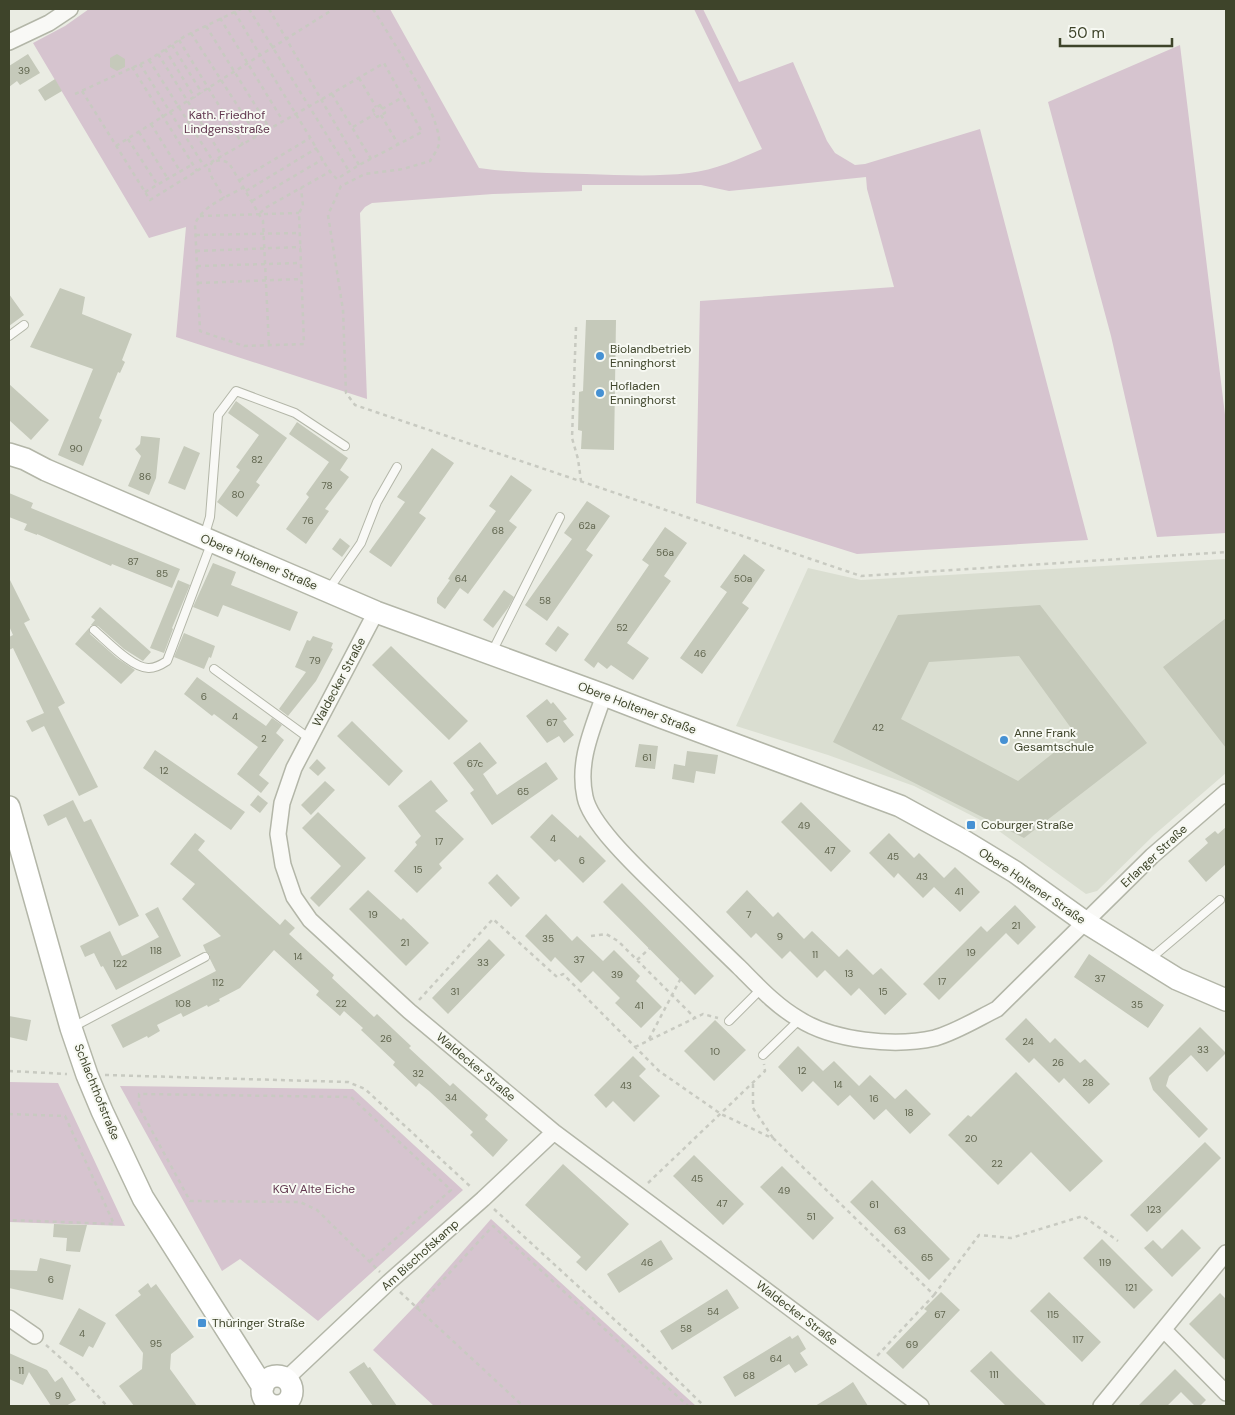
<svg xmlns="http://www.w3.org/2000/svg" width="1235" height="1415" font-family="'DM Sans',sans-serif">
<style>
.built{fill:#daded1}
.green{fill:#d6c4cf}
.building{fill:#c5c9ba;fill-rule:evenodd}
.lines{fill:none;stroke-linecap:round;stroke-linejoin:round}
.lane-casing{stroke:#b3b6a8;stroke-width:10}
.street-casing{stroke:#b3b6a8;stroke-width:18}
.secondary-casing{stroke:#b3b6a8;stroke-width:24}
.path{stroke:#c8cac1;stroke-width:2.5;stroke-dasharray:4 4;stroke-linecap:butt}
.lane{stroke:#f9f9f6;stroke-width:8}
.street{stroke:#f9f9f6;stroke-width:15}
.secondary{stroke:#fff;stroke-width:21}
.poi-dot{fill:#4691d3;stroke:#f7f9f3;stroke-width:2}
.labels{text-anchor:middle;stroke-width:4;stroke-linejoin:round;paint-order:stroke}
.number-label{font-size:10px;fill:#60654e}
.park-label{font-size:12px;fill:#61374f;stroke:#f7f9f3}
.poi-label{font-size:12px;fill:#3e442a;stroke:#f7f9f3;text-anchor:start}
.street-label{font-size:12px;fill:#3e442a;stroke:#f7f9f3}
</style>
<rect width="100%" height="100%" fill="#eaece3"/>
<path class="built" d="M1226,559V773L1154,835L1097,891L1086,894L992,826L914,786L828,755L736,726L808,568L861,580Z"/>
<path class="green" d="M89,9H390L479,168C514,173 550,173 586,174C620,175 655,177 689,173C715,170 739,159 762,149L694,9H703L739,82L793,62L827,141L835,153L855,165L865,164L980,129L1088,540L857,554L696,503L700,301L894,287L867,189L866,177L729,191L701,185H582V191L493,194L372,203L365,207L360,213L367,399L176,337L186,227L149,238L33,43L65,26Z
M1180,45L1226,423V533L1157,537L1111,336L1048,102Z
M9,1082L58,1083L125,1226L9,1222Z
M120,1086L353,1089L463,1190L318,1321L240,1259L222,1271Z
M491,1219L696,1406H434L373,1350L414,1307Z"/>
<path class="building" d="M28,54L40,73L20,85L17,81L9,87V66Z
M117,54L125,59V67L117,71L110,67V58Z
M55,79L62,91L45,101L38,90Z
M60,288L85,297L82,314L132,334L122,360L125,362L120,373L118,372L99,418L102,420L83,466L58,455L93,369L30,347Z
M9,294L24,315L9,326Z
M586,320H616L614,450L581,449L582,431L578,430L579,392L583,391Z
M9,384L49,420L31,440L9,420Z
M236,401L287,438L256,482L260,485L237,517L217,502L240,470L236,467L259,435L228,413Z
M297,422L348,458L340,470L349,477L325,509L329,511L306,544L286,529L309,497L306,494L329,462L289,434Z
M141,436L160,438L156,478L149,495L128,486L141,456L135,449L140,444Z
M184,446L200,453L185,490L168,483Z
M432,448L454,463L419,513L426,518L391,567L369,552L405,502L397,497Z
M511,475L532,490L509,521L517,527L468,594L460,588L445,609L437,603V598L450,580L448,579L451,574L496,511L489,506Z
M9,493L33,503L31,508L180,569L172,588L112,564L111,566L37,534V535L24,530L27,524L9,517Z
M587,501L610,516L586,550L593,555L547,621L525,605L572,539L564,533Z
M665,527L687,543L664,576L671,581L627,643L649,658L633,680L611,665L607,669L598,662L594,668L584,660L649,565L642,560Z
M340,538L350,546L342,557L332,549Z
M744,554L765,570L742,603L749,608L702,674L680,658L727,592L720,587Z
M213,563L236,572L231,585L298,612L290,631L223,605L218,617L193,607Z
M9,578L30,620L24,623L65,703L58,707L98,787L79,796L44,726L32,732L26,721L44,713L13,648L9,650V637L13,635L9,626Z
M178,580L190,585L172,628L173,629L164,653L150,648Z
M504,590L514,597L508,608L493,628L483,620Z
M1040,605L1147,743L1024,838L833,742L898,615ZM1019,656L1076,735L1018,781L901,719L929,662Z
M100,607L151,652L143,661L124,649L98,626L91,625L95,620L91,617Z
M1226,618V748L1163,667Z
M558,626L569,634L556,652L545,644Z
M89,628L90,634L117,658L135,670L121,684L75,644Z
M184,633L215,646L211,658L209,657L204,669L174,657Z
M313,636L333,643L331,648L333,649L316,681L288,716L279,709L306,672L295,667L307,640L310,641Z
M391,646L468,721L449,740L372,665Z
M197,677L266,726L272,718L282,725L276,733L284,740L259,775L269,783L261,793L237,774L258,747L214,714L212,716L184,694Z
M547,699L551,704L553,702L567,719L563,721L574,735L564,743L559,736L547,743L526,716Z
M352,721L403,771L389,786L337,736Z
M480,742L497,763L483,774L497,795L546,762L558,779L492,825L470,793L474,790L453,763Z
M639,744L658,746L655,769L635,767Z
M155,750L245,812L231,830L143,768Z
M687,751L718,755L715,774L696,771L694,783L672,779L674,764L685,766Z
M317,759L326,768L318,776L309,768Z
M431,780L448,801L435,811L464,839L439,864L442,868L417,893L394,871L417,845L415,842L421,836L398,806Z
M325,781L335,790L311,815L301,805Z
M258,795L268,803L260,813L250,805Z
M73,800L84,822L91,819L139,916L119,926L66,817L48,826L43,815Z
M801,802L851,851L831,872L781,822Z
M318,812L366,858L319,907L310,898L341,866L302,828Z
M552,814L578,838L580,835L606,861L583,883L559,859L555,862L530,837Z
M1226,827V864L1206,882L1188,861L1208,843L1205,839L1215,831L1218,834Z
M195,833L205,841L198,850L280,925L285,919L295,928L289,934L334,975L332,978L374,1017L377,1014L411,1046L409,1048L450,1086L453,1083L488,1115L485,1119L508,1140L493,1157L470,1135L473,1132L429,1091L419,1083L416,1087L393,1065L395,1062L361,1030L363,1028L344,1011L340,1016L316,995L319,991L274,950L240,988L219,999L220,1001L208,1007L207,1005L183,1017L181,1013L157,1025L160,1031L148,1038L147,1036L123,1048L111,1025L216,971L210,959V955L206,952L203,945L221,936L182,899L195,884L170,864Z
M889,833L914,858L919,853L944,878L955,867L980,892L960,912L934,887L923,898L898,873L894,878L869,853Z
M497,874L520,898L511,907L488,883Z
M622,883L714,976L695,995L603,902Z
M368,890L401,920L403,918L429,943L406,966L349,909Z
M747,890L773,917L778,912L804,939L812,931L839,957L847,949L873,975L881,968L907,994L885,1015L859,988L851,996L825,970L817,978L790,951L782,959L756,933L751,938L726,912Z
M1015,905L1036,927L1018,945L1006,933L939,1000L923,984L981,926L987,932Z
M158,907L181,956L116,990L103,966L101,967L94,953L85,957L80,946L110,931L122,956L127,954L159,937L145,914Z
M546,914L572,941L577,936L603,961L614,950L640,976L636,981L662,1007L641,1028L615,1003L620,998L593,971L581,983L555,957L551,962L525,936Z
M489,939L505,955L448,1014L432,998Z
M1089,954L1164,1005L1148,1028L1074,977Z
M9,1016L31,1020L27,1041L9,1037Z
M1026,1018L1050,1043L1055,1038L1080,1063L1085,1059L1110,1084L1089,1104L1064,1078L1059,1083L1034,1058L1029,1063L1005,1039Z
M715,1020L746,1050L714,1081L684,1051Z
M1200,1027L1226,1053L1207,1072L1191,1055L1169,1076L1166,1086L1208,1129L1199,1138L1153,1090L1149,1078Z
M798,1046L823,1071L834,1061L859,1086L870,1075L895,1099L906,1089L931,1114L910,1134L886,1109L874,1120L850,1095L838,1106L813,1081L802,1092L778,1067Z
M633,1056L646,1069L639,1076L660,1096L634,1122L613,1101L606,1108L594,1095Z
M1016,1072L1103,1161L1070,1192L1031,1152L998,1185L948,1135L968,1115L971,1117Z
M1205,1142L1221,1158L1147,1232L1130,1215Z
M694,1155L744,1204L723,1225L673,1176Z
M563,1164L629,1224L586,1271L576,1262L581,1257L525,1205Z
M782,1166L834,1218L813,1240L760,1187Z
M872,1180L950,1259L929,1280L850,1202Z
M54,1224L87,1225L80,1252L66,1251L67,1238L53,1237Z
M1182,1229L1201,1248L1172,1277L1144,1248L1153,1240L1162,1249Z
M1102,1239L1153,1290L1134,1309L1083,1258Z
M661,1240L673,1259L619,1293L607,1274Z
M40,1258L71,1265L63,1300L9,1288V1270L37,1271Z
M148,1283L151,1288L156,1284L194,1337L171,1354L170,1369L197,1406H134L119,1386L142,1369L143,1353L115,1315L141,1295L138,1291Z
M727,1289L739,1308L672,1350L660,1331Z
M941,1292L960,1310L903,1369L886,1353L927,1311L924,1309Z
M1049,1292L1101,1342L1082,1362L1030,1311Z
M1220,1293L1226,1299V1361L1189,1324Z
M79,1308L106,1323L93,1348L89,1346L83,1357L59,1344Z
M798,1335L806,1349L800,1353L808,1365L795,1373L789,1364L735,1397L723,1377L790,1336L792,1339Z
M991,1351L1017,1377L1047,1406H1006L970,1371Z
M9,1353L47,1370L55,1382L62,1377L76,1400L66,1406H51L29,1372L23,1385L9,1379Z
M364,1362L368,1368L370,1367L397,1406H373L349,1372Z
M1175,1369L1206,1400L1200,1406H1195L1181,1392L1167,1406H1138Z
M853,1382L868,1406H815L840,1391Z"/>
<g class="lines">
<defs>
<path id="lane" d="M9,336L24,325
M204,537L210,517L218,415L236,391L295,413L345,446
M329,589L361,543L377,502L397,467
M94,630C106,640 133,669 149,668C156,668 161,665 167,661L211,544
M492,652L560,517
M214,669L310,739
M1149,960L1220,900
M729,1021L761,989
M73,1027L205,957
M763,1055L799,1020"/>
<path id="street" d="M9,42L49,23L70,9
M376,612L294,768L282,803L278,834L283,865L294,897L310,920L409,1011L554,1132L921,1406
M604,695C593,728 577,761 585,797C591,827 646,876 668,898C692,921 715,944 739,967C757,985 776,1006 799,1019C833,1041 895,1047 935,1038C956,1032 977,1019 997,1009L1152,856L1226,792
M9,1318L35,1336
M1164,1330L1226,1393
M286,1379L389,1282L483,1199L554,1132
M1101,1406L1226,1253"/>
<path id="secondary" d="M9,454L25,459L46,470L376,612L604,695L661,717L900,806L964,841L1015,872L1085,922L1177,979L1226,1000
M9,807L71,1028L87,1075L102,1111L143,1198L263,1387
M262 1391a15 15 0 1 1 30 0a15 15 0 1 1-30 0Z"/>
</defs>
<use href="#lane" class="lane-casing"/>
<use href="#street" class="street-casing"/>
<use href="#secondary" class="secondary-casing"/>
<path class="path" d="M249,9L349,171
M269,9L359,165
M373,9C389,35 442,116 439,144C438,149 433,156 430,161L403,169L365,174L341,186L328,215L343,310L346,393L355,405L861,576L1226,552
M220,18L283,121
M206,26L270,129
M191,33L257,136
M179,40L243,145
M172,45L202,93
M165,49L195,98
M158,54L222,156
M149,60L213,161L209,167L210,174L224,198
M140,64L204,166
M132,67L197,171
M359,78L376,107
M82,91L150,200L213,161L222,156C276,125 330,95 384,63L422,132L359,165L337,179C325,168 317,148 308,134C283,93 258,52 234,11
M75,94L149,60L185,36L241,9
M332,94L371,159
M380,105L385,113L377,117L373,110Z
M382,109L403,97
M381,115L398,144
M151,124L180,171
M353,127L375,114
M139,132L168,179
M128,139L157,184
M116,146L332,10
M216,161L221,160L229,163L263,221L269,346
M240,180L310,138
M244,187C227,197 202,206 195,224L200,331L244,346L304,344L299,213L303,206L301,188
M246,191L317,148
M145,192L193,164
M252,201L323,159
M260,213L267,207L331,171
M200,216L299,213
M196,235L300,233
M196,251L301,247
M197,266L301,263
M198,283L302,279
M576,327L572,438L578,459L581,481
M591,936L606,934L618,941L695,1018
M637,960L650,948
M419,1000L493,919L557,977L563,974L659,1071L721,1114L774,1139L934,1295L877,1356
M649,1039L682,976
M635,1047L703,1014L718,1018
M9,1071L67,1074
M105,1075L348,1082L365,1089L472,1188
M753,1084V1108L773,1138
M9,1114L65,1116L114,1224L9,1220
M648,1183L765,1071L764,1064
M494,1209L642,1345L704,1406
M370,1261L451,1190L351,1097L139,1094V1107L190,1201L300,1202L317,1210L380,1272
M400,1292L523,1406
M934,1295L979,1235L1011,1238L1083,1216L1118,1241
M416,1309L493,1226L688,1406
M46,1345L74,1370L107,1406"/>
<use href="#lane" class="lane"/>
<use href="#street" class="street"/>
<use href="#secondary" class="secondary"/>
</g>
<g class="poi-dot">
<circle cx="600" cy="356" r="5"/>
<circle cx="600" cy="393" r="5"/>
<circle cx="1004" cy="740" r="5"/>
<rect x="966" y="820" width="10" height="10" rx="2.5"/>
<rect x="197" y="1318" width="10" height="10" rx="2.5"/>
</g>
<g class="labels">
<g class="number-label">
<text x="24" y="74">39</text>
<text x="76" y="452">90</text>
<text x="257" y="463">82</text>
<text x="145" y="480">86</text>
<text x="327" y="489">78</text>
<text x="238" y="498">80</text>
<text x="308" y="524">76</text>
<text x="587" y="529">62a</text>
<text x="498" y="534">68</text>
<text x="665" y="556">56a</text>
<text x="133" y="565">87</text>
<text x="162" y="577">85</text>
<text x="461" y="582">64</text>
<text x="743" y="582">50a</text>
<text x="545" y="604">58</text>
<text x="622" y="631">52</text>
<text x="700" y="657">46</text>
<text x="315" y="664">79</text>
<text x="204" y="700">6</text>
<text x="235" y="720">4</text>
<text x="552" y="726">67</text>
<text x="878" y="731">42</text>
<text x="264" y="742">2</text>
<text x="647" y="761">61</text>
<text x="475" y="767">67c</text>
<text x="164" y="774">12</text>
<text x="523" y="795">65</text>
<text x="804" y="829">49</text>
<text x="553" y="842">4</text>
<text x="439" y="845">17</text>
<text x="830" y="854">47</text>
<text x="893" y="860">45</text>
<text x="582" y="864">6</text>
<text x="418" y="873">15</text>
<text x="922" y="880">43</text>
<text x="959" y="895">41</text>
<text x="373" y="918">19</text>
<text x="749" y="918">7</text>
<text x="1016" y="929">21</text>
<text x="780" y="940">9</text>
<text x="548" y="942">35</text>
<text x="405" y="946">21</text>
<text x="156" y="954">118</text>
<text x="971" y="956">19</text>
<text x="815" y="958">11</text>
<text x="298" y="960">14</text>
<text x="579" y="963">37</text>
<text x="483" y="966">33</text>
<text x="120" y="967">122</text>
<text x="849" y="977">13</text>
<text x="617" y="978">39</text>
<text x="1100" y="982">37</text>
<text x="942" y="985">17</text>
<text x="218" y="986">112</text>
<text x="455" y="995">31</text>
<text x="883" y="995">15</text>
<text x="183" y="1007">108</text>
<text x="341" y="1007">22</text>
<text x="1137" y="1008">35</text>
<text x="639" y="1009">41</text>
<text x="386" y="1042">26</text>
<text x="1028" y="1045">24</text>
<text x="1203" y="1053">33</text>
<text x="715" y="1055">10</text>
<text x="1058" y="1066">26</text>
<text x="802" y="1074">12</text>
<text x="418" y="1077">32</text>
<text x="1088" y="1086">28</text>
<text x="838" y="1088">14</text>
<text x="626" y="1089">43</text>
<text x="451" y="1101">34</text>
<text x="874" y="1102">16</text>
<text x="909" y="1116">18</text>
<text x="971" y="1142">20</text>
<text x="997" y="1167">22</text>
<text x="697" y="1182">45</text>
<text x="784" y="1194">49</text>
<text x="722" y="1207">47</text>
<text x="874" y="1208">61</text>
<text x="1154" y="1213">123</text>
<text x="811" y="1220">51</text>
<text x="900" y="1234">63</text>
<text x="927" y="1261">65</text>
<text x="647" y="1266">46</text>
<text x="1105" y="1266">119</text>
<text x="51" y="1283">6</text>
<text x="1131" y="1291">121</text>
<text x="713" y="1315">54</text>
<text x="940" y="1318">67</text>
<text x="1053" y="1318">115</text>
<text x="686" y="1332">58</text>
<text x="82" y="1337">4</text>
<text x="1078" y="1343">117</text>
<text x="156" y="1347">95</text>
<text x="912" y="1348">69</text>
<text x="776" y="1362">64</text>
<text x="21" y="1374">11</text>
<text x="994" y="1378">111</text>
<text x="749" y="1379">68</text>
<text x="58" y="1399">9</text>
</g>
<g class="park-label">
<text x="227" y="119">Kath. Friedhof<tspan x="227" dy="14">Lindgensstraße</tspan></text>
<text x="314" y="1193">KGV Alte Eiche</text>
</g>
<g class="poi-label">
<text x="610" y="353">Biolandbetrieb<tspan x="610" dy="14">Enninghorst</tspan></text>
<text x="610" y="390">Hofladen<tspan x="610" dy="14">Enninghorst</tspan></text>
<text x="1014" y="737">Anne Frank<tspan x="1014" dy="14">Gesamtschule</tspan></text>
<text x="981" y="829">Coburger Straße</text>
<text x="212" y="1327">Thüringer Straße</text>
</g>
<g class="street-label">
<text transform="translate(259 562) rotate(23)" y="4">Obere Holtener Straße</text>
<text transform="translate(339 682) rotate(-62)" y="4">Waldecker Straße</text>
<text transform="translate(637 708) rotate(21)" y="4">Obere Holtener Straße</text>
<text transform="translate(1154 856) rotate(-43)" y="4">Erlanger Straße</text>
<text transform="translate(1032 886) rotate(34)" y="4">Obere Holtener Straße</text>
<text transform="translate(476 1067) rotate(40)" y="4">Waldecker Straße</text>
<text transform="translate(97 1092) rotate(68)" y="4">Schlachthofstraße</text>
<text transform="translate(420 1255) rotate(-42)" y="4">Am Bischofskamp</text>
<text transform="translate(797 1313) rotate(37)" y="4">Waldecker Straße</text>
</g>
</g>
<rect width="1235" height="1415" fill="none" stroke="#3e442a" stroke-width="20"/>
<path d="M1060 38v8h112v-8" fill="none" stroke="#3e442a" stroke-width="2.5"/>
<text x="1068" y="38" font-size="15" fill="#3e442a" stroke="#f7f9f3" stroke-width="4" paint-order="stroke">50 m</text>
</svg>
